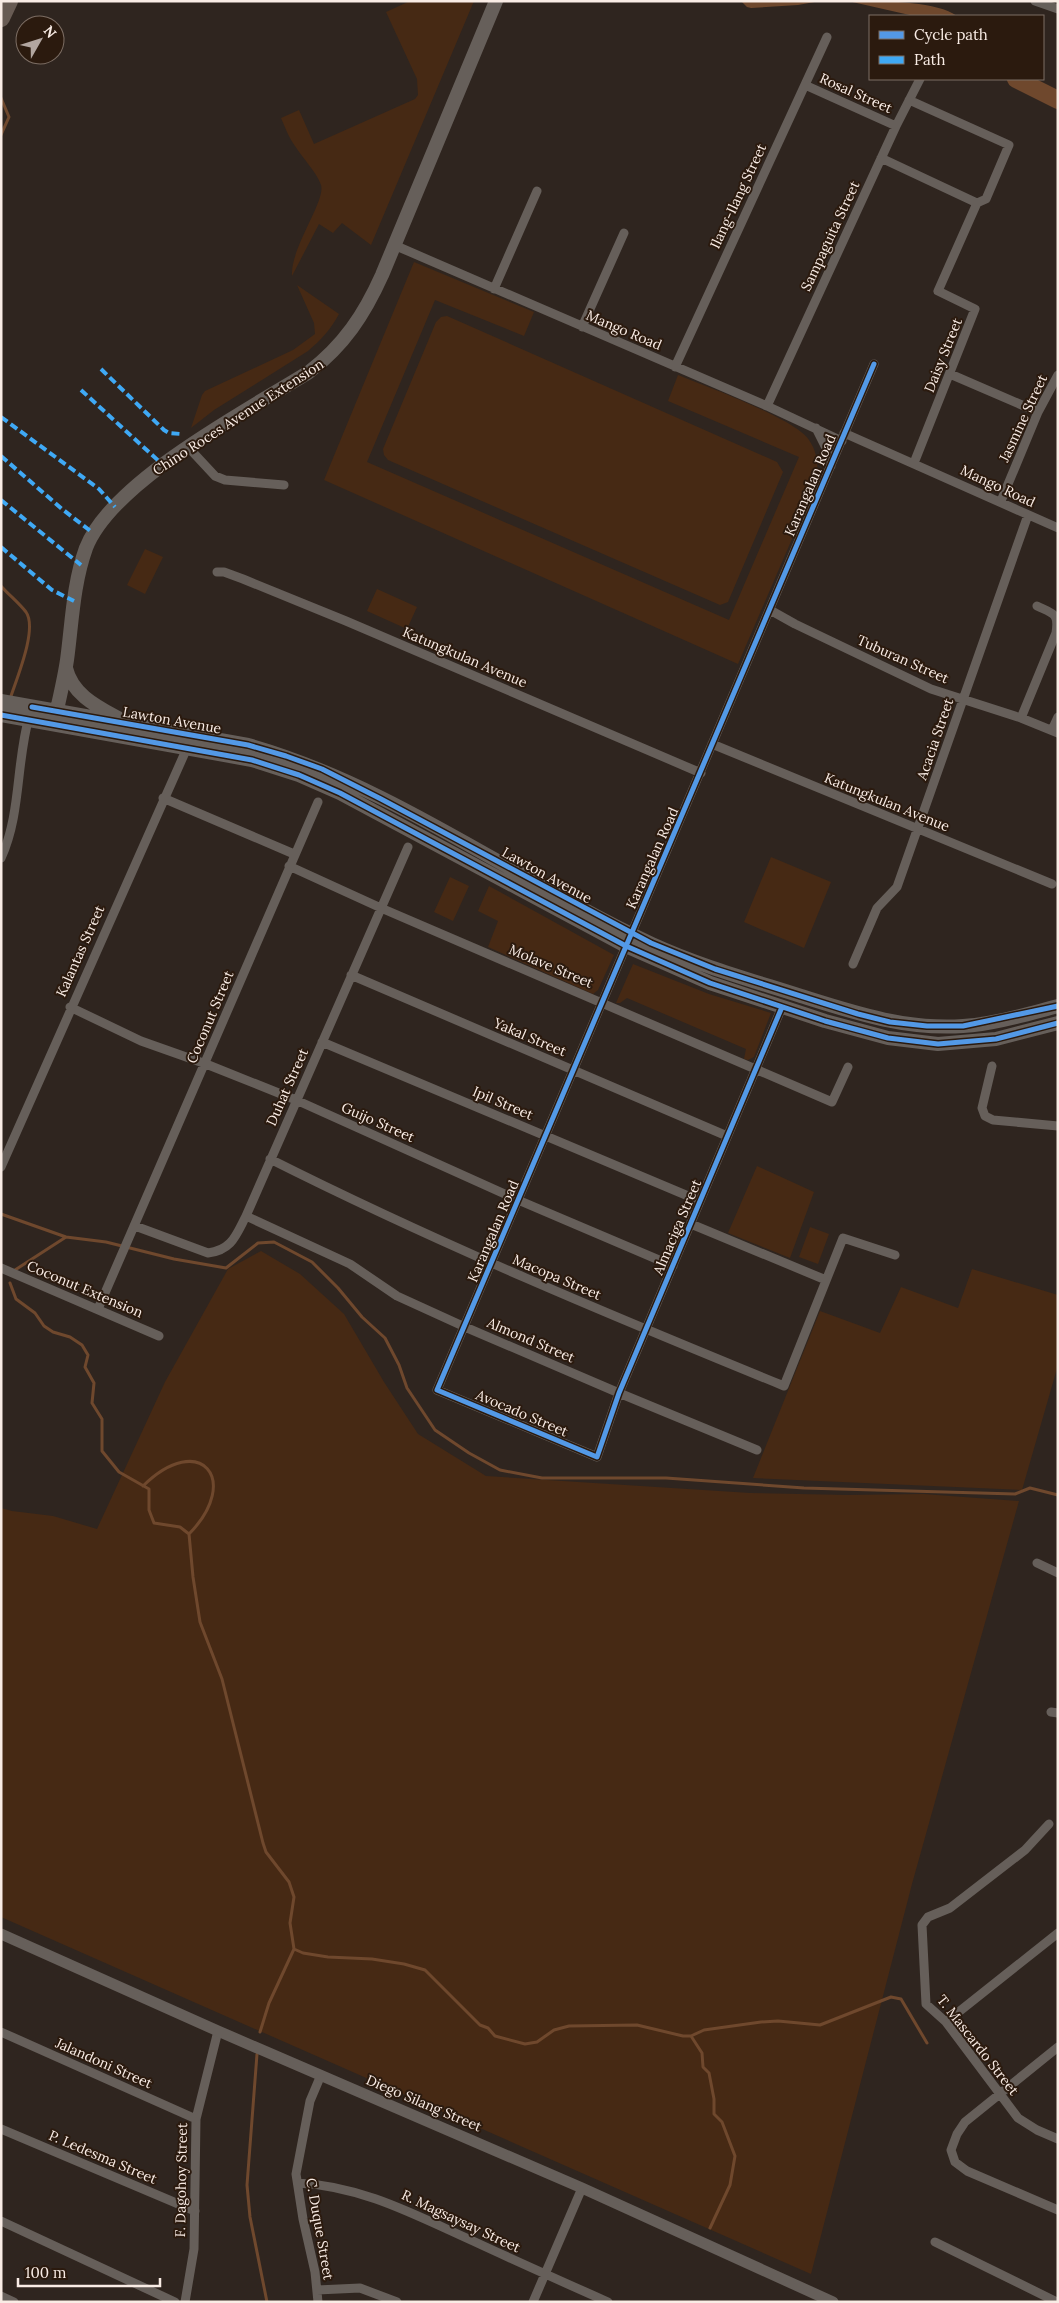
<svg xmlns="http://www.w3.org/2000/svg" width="1059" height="2303" font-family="Lora,serif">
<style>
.green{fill:#462914}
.water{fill:#6f482d}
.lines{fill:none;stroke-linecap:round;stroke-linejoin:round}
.stream{stroke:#6f482d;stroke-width:3}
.river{stroke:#6f482d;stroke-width:18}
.minor{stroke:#665f5a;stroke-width:9}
.tertiary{stroke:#665f5a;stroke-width:11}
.secondary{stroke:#665f5a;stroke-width:14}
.motorway{stroke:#685b53;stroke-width:18}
.quiet{stroke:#3fa9f5;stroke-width:4;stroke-dasharray:8 4;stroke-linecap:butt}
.cycleway-casing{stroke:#2b1a0e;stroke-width:8}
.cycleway{stroke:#5399e6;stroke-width:5}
.labels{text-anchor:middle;stroke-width:4;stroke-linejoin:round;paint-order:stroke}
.street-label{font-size:14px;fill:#f9ece5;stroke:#2b1a0e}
</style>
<rect width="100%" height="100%" fill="#2f251f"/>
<path class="green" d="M410,1H474L371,245L342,223L333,233L319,224L292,276C290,248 326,201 321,185C316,171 303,159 295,146C289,138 285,127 281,118L299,110L314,144L415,99L418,95L417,79L386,12Z
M414,262L534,312L524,336L435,300L367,462L729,620L799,457L668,401L678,375C705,386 796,419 809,440C818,453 818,466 817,481L738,664L324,480Z
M297,285L339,314C331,329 321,340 308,351L214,410L191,428L202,395L205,391L293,350L315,334L314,323Z
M447,316L777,462L783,472L728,602L720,605L388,460L384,455L383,449L436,322L441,317Z
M145,549L163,557L145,594L127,585Z
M377,589L417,607L407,629L367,611Z
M771,857L831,882L804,948L744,922Z
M450,877L469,886L453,921L434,912Z
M489,886L614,955L598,990L593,994L488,947L498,921L478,911Z
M633,964L709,994L771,1013L754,1057L748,1060L744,1059L746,1049L627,998L620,1003H616Z
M757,1166L814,1192L790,1258L728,1233Z
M810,1227L829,1234L818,1264L799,1257Z
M261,1251L300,1274L344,1314L384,1382L418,1434L486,1476L750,1493L847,1495L923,1494L1019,1501L912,1884L811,2274L1,1917V1508L12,1511L53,1516L97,1529L165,1382L228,1269Z
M972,1269L1058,1295V1365L1022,1490L753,1478L820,1311L880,1333L901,1287L958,1308Z"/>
<path class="water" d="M741,1H820L798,5L751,8L747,7Z
M848,1C877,1 935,0 957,16H914Z"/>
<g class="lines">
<path class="stream" d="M1,98L9,117L1,135
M1,586C9,595 19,603 26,612C38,629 16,680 10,699
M1,1214L66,1237L106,1242L174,1259L226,1268L258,1243L274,1242L312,1262L338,1288L362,1317L385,1338L399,1365L407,1388L435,1430L469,1453L500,1470L542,1478H666L804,1488L1015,1494L1030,1488L1058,1495
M15,1270L66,1237
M10,1283L16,1299L35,1313L44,1326L53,1332L70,1337L82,1345L88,1355L85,1367L94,1383L92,1403L102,1419V1451L119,1472L149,1489V1510L154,1523L180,1527L189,1534L193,1577L200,1622L222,1679L263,1843L266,1852L289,1882L294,1897L290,1923L294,1949L303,1953L328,1957L372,1959L404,1964L425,1970L480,2025L488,2028L495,2036L525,2044L537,2042L554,2030L569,2026L637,2025L683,2036H691L704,2030L761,2022L778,2021L820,2025L891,1997L901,1999L927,2043
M143,1486C200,1430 242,1480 189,1534
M260,2032L269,2003L294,1949
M691,2036L702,2053L703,2067L709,2073L714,2099V2114L722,2122L735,2156L730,2185L710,2228
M257,2054L247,2185L250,2217L267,2302"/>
<path class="river" d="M1016,79L1058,100"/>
<path class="minor" d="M1035,1L1058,9
M805,85L896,126
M909,100L1009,145L986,199L977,203L938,291L975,309L914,463
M881,158L977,203
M394,245L767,406L842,441
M494,289L537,191
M582,327L624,233
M675,367L827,37
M950,374L1038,412
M767,406L896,126L920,79
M816,428L828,452L831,466
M844,433L1058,528
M188,447L215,476L225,480L284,485
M1001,501L1038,412L1058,375
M217,572H224L243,579L346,621L701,773
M770,610L795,624L931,689L1021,718L1058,733
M1021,718L1056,633C1059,613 1054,614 1037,606
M1052,730L1058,717
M712,744L1052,884
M163,798L294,854
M1,858C21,815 16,763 29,717
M289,866L381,908L832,1102L848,1067
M853,964L877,908L897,887L1028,515
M351,975L727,1136
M70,1007L141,1041L206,1064L296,1100L518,1200L673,1266
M782,1007L619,1393L597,1457L437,1390L874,364
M322,1042L700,1201
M992,1066L982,1108L985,1116L993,1120L1058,1126
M270,1159C437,1243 610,1315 784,1386L843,1238L895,1255
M1,1167L187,748
M246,1216L350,1264L397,1296L465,1327L619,1393L757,1450
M691,1224L826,1280
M135,1226L208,1253C232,1250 236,1235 246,1216L408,847
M1,1268L159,1336
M98,1309L318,802
M1037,1563L1058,1573
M1051,1712L1058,1713
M1049,1824L1025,1850L950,1908L928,1917L922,1925L926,2004L946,2022L1018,2118L1037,2130L1058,2139
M946,2022L1058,1933
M1,2032L196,2119
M1058,2047L965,2122L957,2134L951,2150L955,2162L967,2171L1058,2210
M1,2129L195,2211
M298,2183C362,2186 415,2215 473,2241C518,2262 563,2282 608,2302
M1,2221L175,2302
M935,2242L1057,2302
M317,2290L360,2288L397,2302
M1,2296L14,2302
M185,2302L194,2249L196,2119L218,2031
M318,2302L315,2272L303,2219L296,2174L310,2101L321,2075
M533,2302L582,2188"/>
<path class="tertiary" d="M1,1934L218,2031L582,2188L833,2302"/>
<path class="secondary" d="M66,668C72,694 96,706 118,718
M1,701L248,745C393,786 517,881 652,944C700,966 751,980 801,996C855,1013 906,1030 963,1026C995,1024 1027,1014 1058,1006
M1,715L252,760L299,775L340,793L626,946L710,983L825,1021L888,1038L938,1044L996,1039L1058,1023
M55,719C59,700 64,680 67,660C72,623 73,584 86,548C112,481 248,410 309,372C344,345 364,315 382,275L496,1"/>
<path class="motorway" d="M1,18L9,1"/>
<path class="quiet" d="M101,369L164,430L169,433L181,434
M81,390L162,464
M1,417L99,489L115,507
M1,456L62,509L93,533
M1,500L81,565
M1,547L52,590L74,601"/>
<defs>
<path id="cycleway" d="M32,707L248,745L286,756L322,769L381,799L651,943L715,969L858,1014L890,1022L927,1026H963L1058,1006
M1,715L252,760L299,775L340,793L626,946L710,983L825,1021L888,1038L938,1044L996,1039L1058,1023
M782,1007L619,1393L597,1457L437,1390L874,364"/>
</defs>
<use href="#cycleway" class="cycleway-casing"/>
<use href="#cycleway" class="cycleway"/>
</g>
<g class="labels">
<g class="street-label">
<text transform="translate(856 93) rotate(24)" y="5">Rosal Street</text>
<text transform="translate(738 196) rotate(-65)" y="5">Ilang-Ilang Street</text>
<text transform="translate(830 236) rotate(-65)" y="5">Sampaguita Street</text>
<text transform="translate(624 330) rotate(23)" y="5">Mango Road</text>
<text transform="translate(943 355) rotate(-68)" y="5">Daisy Street</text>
<text transform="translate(238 417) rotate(-33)" y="5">Chino Roces Avenue Extension</text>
<text transform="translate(1023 418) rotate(-65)" y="5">Jasmine Street</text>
<text transform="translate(810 485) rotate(-67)" y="5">Karangalan Road</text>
<text transform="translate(998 486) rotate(25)" y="5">Mango Road</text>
<text transform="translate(465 657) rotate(23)" y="5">Katungkulan Avenue</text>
<text transform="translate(903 659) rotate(24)" y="5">Tuburan Street</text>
<text transform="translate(172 720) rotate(10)" y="5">Lawton Avenue</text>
<text transform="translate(935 739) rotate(-71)" y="5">Acacia Street</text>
<text transform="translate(887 802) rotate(22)" y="5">Katungkulan Avenue</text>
<text transform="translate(652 858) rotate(-66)" y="5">Karangalan Road</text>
<text transform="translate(547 875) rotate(29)" y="5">Lawton Avenue</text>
<text transform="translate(80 951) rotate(-66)" y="5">Kalantas Street</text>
<text transform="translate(551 966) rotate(23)" y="5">Molave Street</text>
<text transform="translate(210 1017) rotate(-67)" y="5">Coconut Street</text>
<text transform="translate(530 1037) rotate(23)" y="5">Yakal Street</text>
<text transform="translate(287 1087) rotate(-66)" y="5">Duhat Street</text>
<text transform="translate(503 1103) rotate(23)" y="5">Ipil Street</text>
<text transform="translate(378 1122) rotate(24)" y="5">Guijo Street</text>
<text transform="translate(677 1227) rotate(-67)" y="5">Almaciga Street</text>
<text transform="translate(493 1231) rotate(-67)" y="5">Karangalan Road</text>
<text transform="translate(557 1277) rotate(23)" y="5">Macopa Street</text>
<text transform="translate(85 1289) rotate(23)" y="5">Coconut Extension</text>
<text transform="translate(531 1340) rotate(23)" y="5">Almond Street</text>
<text transform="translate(522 1413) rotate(23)" y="5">Avocado Street</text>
<text transform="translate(978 2045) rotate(52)" y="5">T. Mascardo Street</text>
<text transform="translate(104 2063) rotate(24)" y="5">Jalandoni Street</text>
<text transform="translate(424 2103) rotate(23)" y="5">Diego Silang Street</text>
<text transform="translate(103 2157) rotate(23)" y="5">P. Ledesma Street</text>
<text transform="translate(181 2180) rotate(-89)" y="5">F. Dagohoy Street</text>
<text transform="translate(461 2221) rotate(25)" y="5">R. Magsaysay Street</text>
<text transform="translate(320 2229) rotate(80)" y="5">C. Duque Street</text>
</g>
</g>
<rect width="1059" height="2303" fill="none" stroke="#f9ece5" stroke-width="5"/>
<rect x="869" y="15" width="175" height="65" fill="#2b1a0e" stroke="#7d6e64"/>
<rect x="879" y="31" width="25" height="8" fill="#5399e6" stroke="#7d6e64"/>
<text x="914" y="40" font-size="15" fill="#f9ece5">Cycle path</text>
<rect x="879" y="56" width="25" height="8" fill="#3fa9f5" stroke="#7d6e64"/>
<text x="914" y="65" font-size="15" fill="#f9ece5">Path</text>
<g transform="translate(40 40) rotate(51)"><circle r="24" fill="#2b1a0e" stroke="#7d6e64"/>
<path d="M0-4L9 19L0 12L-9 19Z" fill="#b2a6a0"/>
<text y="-8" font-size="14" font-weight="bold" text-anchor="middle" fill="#f9ece5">N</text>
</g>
<path d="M18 2278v8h142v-8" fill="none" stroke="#f9ece5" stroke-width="2.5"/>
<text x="25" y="2278" font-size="15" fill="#f9ece5" stroke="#2b1a0e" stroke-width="4" paint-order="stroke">100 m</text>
</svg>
